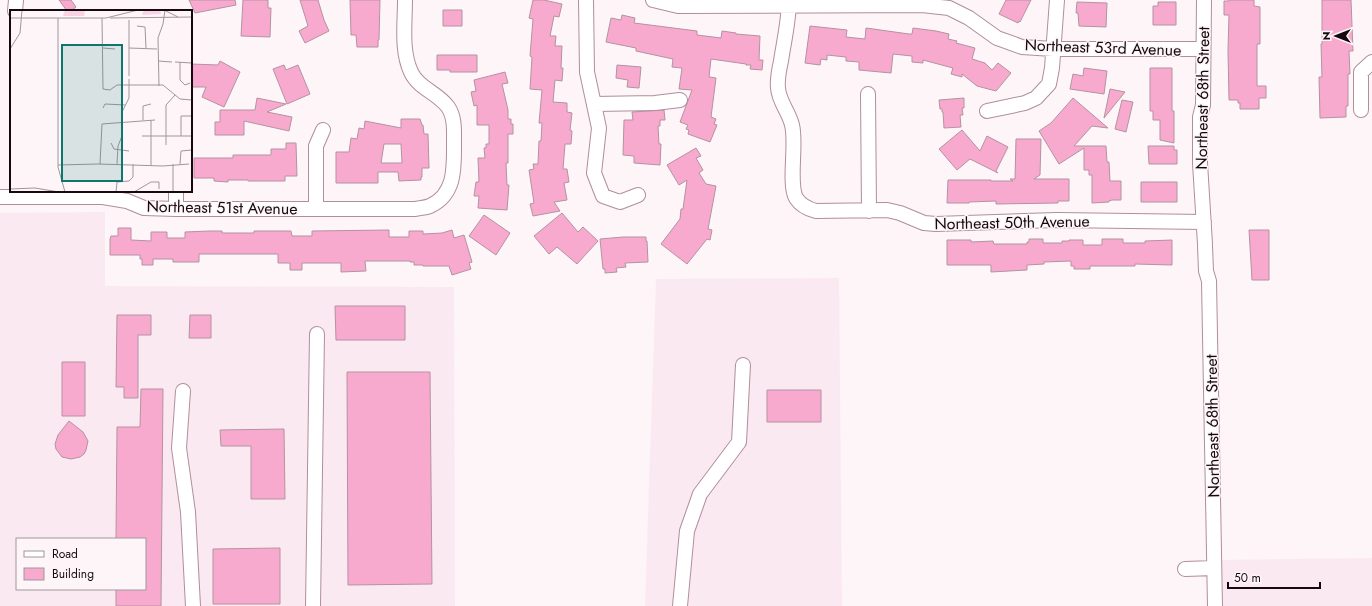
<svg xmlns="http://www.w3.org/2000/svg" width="1372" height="606" font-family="Jost,sans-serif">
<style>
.built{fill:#fbe9f1;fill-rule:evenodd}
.building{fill:#f8aace;stroke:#b492a1;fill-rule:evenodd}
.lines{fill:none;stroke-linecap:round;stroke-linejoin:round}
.minor-casing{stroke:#b08e9d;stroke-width:16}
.minor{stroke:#fff;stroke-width:14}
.labels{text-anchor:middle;stroke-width:3;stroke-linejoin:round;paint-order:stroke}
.street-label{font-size:16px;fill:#15090f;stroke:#fdf5f8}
.inset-road{fill:none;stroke:#a0979b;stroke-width:1}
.view{fill:#0f766e;fill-opacity:0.15;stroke:#0f766e;stroke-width:2}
.inset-edge{fill:none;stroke:#15090f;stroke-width:2}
</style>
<rect width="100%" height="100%" fill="#fdf5f8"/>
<path class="built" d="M105,212V286L454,287L455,606H0V213ZM17,539H145V589H17Z
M839,278L842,606H645L656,279Z
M1372,558V606H1223L1222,560Z"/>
<path class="building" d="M59,0H71L76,7L71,11H67Z
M189,0H235L236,5L195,13Z
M243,0H268V8H271L270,37L241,36Z
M300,0H318L324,20L329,31L305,43L299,31L308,26Z
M350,0H380L379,40H378V47H357L356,35H351Z
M533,0H544L562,4L559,17L554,16L550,36H556L555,46H562L561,68H563L562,81L555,80L553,102L567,103V112L572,113L570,130L572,131L571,144H565L563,169H567L569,182L564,183L567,200L554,202L560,211L533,216L530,204L534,203L529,170L534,169L533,164H538L539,141H541L542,123H539L542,90L530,89L532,57L530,56L533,19L529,18Z
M1006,0H1031L1020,22L1019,21L1018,23L999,14Z
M1229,0H1254V6L1260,7V44H1257V86H1266V98H1259V109H1240V103H1238V100H1229L1228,51L1229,15H1224V1H1229Z
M1322,0H1351L1353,51H1349L1350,74H1348V106H1346V117L1320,118L1319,77H1322L1321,44H1322Z
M1077,2L1107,3L1106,27L1079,26L1078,13H1076Z
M1158,2H1176V25H1153V6H1158Z
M443,10H462V26H443Z
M622,15L635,18L634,23L697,31V35L721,38L722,31L736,33V34L760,36L759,60H763L762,70L750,69L751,65H746V64L711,59L709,77L716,78L711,117L716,119L714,124L717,125L710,142L688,134L689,130L686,129L688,125L680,122L692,90L679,89L682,68L672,67L673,59L636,51V48L606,42L611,18L621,20Z
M810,26L847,30L846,37L865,39L866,28L909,34H912L913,28L936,31L949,34L948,39L957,41L956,43L975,48L972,59L985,63L992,70L998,63L1011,73L996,91L977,86L962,74V77L951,74L953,68L923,60V63L912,62V56L893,54L891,73L859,70V62L846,61V57L827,55V60L821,59L820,65L805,63Z
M437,55H477V72H450V70H437Z
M220,61L240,72L224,107L202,97L206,87H191V64L218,65Z
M284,65L286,70L298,65L310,94L287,104L273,69Z
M617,65L641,67L639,88L627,87L628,80L616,78Z
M1084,68L1107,71L1104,94L1070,89L1073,74L1083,76Z
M1150,68H1172V111H1174V143L1160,140V120H1153V111H1150Z
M505,72L508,83L502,84L508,110V119H511V124H513V134H508V163H506L507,185H509L507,210L478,208L479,196H474L476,182H479L478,158H485L484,148H486V144H489V125H477V105L474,106L471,92L476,91L474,80Z
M1110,89L1125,92L1104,118Z
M257,98L286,104L267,112L292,117L289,131L244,121V135H215V122H220V110H255Z
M964,98V108H962L963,115H960L961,127L944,128L943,112H942V109H940L939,100Z
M1073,98L1108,128L1092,126L1074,146H1106L1107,162H1109L1110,181H1121V200H1112L1109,201V202L1092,203V175H1089V170H1084V148L1059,164L1039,131L1051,123Z
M1122,100L1133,102L1126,132L1115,129Z
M664,110L665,120H660V126H658L659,144H661L660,165L634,163V156L623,155L624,120H633L632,112Z
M401,119H420L422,125H423L424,134H428L429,168H422V177H421V180L399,181L398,172H378V183H336V152H349L351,138L357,139L359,128L364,129L365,121L401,128ZM384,144H401L402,163H381Z
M962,130L980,151L987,136L1008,147L996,171L998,173L970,159L957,170L939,149Z
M1016,139H1041L1040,175L1034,179H1069V201H1058V203L996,204V201L969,202V203H947L948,180H991V181H1013L1010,179H1015Z
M286,143H296L297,176H285V181H248V180H228V182L214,181V178H194V158H233V155H271V149H286Z
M1148,146H1174V150H1177V164H1149Z
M696,148L701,156L696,158L703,170L699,173L706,184L716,186L708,229L712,230L710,240L707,239L687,264L661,244L680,219L681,209H683L687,180L679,185L667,165Z
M1141,182H1177V202H1141Z
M562,213L578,232L583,227L598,241L577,264L557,247L549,254L534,236Z
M484,215L510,233L496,255L469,236Z
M118,228H131V240L151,241V232H167V238H185V232L209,231H222V233H254V231H291L292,236H312V231L389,230V237H409V231H423V234L442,233L452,230L454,238L464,235L472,262L469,263L471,269L452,275L449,266H423V265H414V262H410V261H365L366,271L341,272V263H302V270H290V263H278V254H199V262H173V259H153V265H142V259H140V255H110V239L111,236H118Z
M1249,230H1269V280H1252Z
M623,237H646V241H647L648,262L625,263L626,267L616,268L617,272L605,273V269H603L600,239Z
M1029,239H1043V243H1062V241H1069V240H1083V245H1102V239H1123V243H1145V241L1172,240V265L1135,264V266H1090V269H1074V266H1071V261L1044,262V264L1027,265V270L991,272V265H947V240H971V242L993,241L994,244H1027V242H1029Z
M335,306H405V340H336Z
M117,315H151V335H138V398H124V387H116Z
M190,315H211V338H189Z
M62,362H85V416H62Z
M347,372H430L432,584L348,585Z
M141,389H163L161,606H116V589H145V539H116L117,427H140Z
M767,390H821V422H767Z
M69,421L83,432L88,441L86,450L84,454L80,457L71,459L62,457L56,449L55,444L58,435Z
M284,429L285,499H251V446H221L220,430Z
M280,548V604H213V549Z"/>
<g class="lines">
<defs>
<path id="minor" d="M586,0L587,72L599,128L594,173L603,196L620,202L638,195
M653,0L678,6L922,5L949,8L969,18L997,38L1022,47L1053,49H1203
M789,0C789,20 784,41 781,61C779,70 777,79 778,88C779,102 789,112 792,125C797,144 788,183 796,198C801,206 808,209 816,211L887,210L900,213L924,223L936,224L1057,220L1204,222
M1204,0L1203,105L1200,117V163L1205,244
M15,11L16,0
M868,94L869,211
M594,104L655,103L680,100
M1361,110V72L1372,62
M987,111L1025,103L1036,98L1049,84L1052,68L1057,0
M176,191V209
M0,197H103L127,201L144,208L176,209H415C419,208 425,208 430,206C456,194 454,167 454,142C454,131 455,117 448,107C438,93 418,88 411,72C401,51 405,23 405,0
M316,209V146L323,130
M1205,246L1206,271L1209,281L1215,606
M183,391L179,448L188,512L193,606
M1185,569L1214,568
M313,606L317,334
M680,606L687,531L700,494L739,442L743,365"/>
</defs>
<use href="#minor" class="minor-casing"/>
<use href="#minor" class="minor"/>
</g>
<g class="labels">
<g class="street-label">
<text transform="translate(1103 47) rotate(2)" y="6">Northeast 53rd Avenue</text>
<text transform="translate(1202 98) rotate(-89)" y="6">Northeast 68th Street</text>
<text transform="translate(222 207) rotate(1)" y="6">Northeast 51st Avenue</text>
<text transform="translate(1012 222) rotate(-1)" y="6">Northeast 50th Avenue</text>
<text transform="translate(1212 426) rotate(-91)" y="6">Northeast 68th Street</text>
</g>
</g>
<g transform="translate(10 10)">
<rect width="182" height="182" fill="#fdf5f8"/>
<path d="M55,0H75L74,6H53ZM134,0H150L151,4L132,5Z" fill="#f9d2e3"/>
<path class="inset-road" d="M154,0L168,7M0,8H96L128,0M48,8V157L55,182M92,8L93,79L100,80L107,75H153L170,89L182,90M100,8L182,7M119,10V66M127,16L135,17L136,38M93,38L105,39M119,38L147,39M0,39L10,23L12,0M148,51L162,52M165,52L182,53M170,52V70L175,75L180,73M149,76L148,28L153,14L155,0M93,98L95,94L115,95M133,110V96L141,94M141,110V156M132,126H182M171,126V106H182M101,133L104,139L119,141M156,135V95L165,85M88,154L153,156L179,154M90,154L92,114L145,110M107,154L108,136L112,126V102L119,88V69M170,154L171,141L182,140M48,155L88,154M0,179L25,178L49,182M106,182L107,172L119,171L123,167V154M124,182L141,172H149V179M163,182V154"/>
<path class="view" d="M52,35H112V171H52Z"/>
<rect width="182" height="182" class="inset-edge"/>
</g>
<rect x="16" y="538" width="130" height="52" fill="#fdf5f8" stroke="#a0979b"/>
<rect x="24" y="551" width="20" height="6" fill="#ffffff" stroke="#a0979b"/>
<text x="52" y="558" font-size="12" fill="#15090f">Road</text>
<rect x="24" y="568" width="20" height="12" fill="#f8aace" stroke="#a0979b"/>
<text x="52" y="578" font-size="12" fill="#15090f">Building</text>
<g transform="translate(1336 36) rotate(270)" stroke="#fdf5f8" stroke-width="3" paint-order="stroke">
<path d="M0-3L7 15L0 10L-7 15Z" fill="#15090f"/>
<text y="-6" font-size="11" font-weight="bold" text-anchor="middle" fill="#15090f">N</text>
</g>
<path d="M1228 582v6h92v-6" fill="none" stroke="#15090f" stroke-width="2"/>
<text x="1234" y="582" font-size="12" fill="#15090f" stroke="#fdf5f8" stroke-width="3" paint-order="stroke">50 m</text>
</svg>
